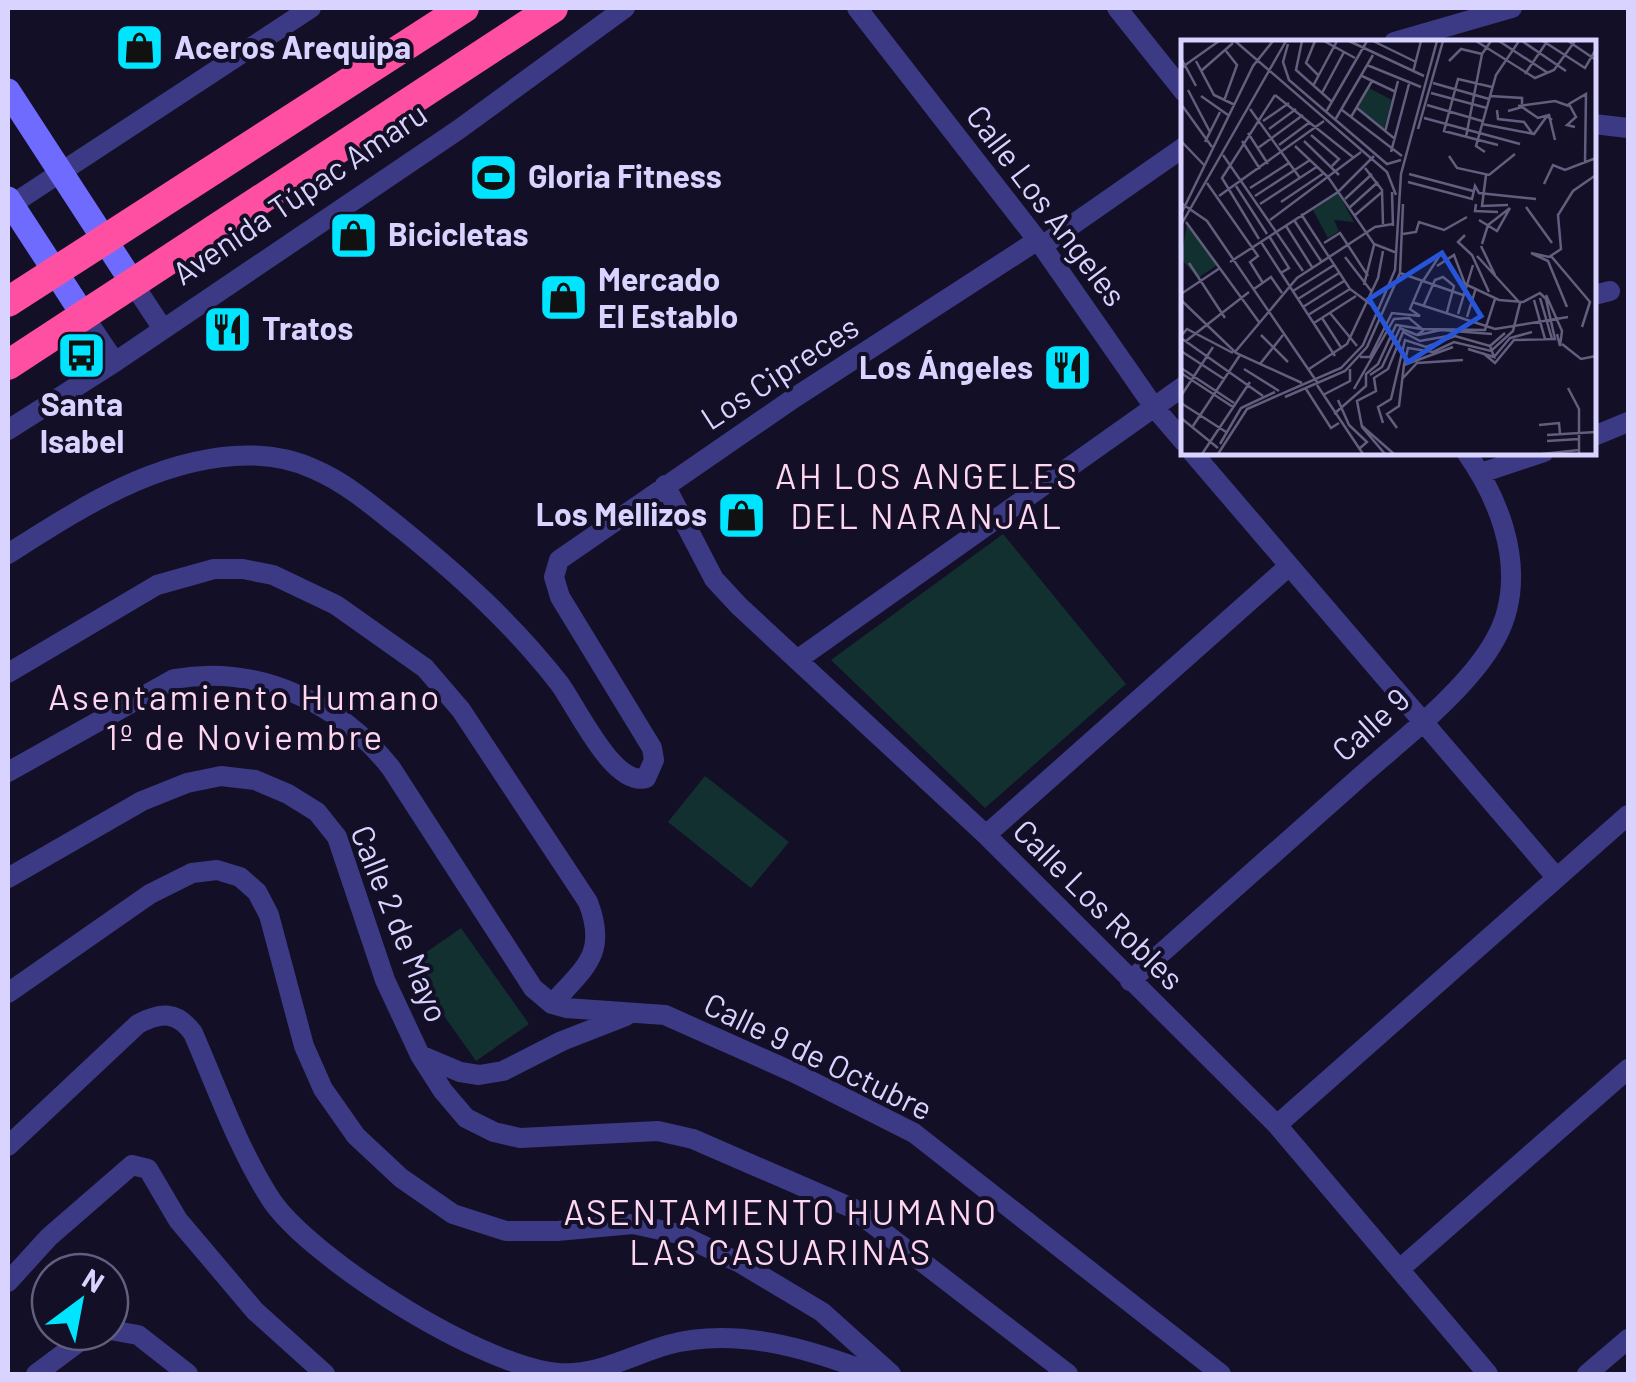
<svg xmlns="http://www.w3.org/2000/svg" width="1636" height="1382" font-family="Barlow,sans-serif">
<style>
.green{fill:#12302f}
.lines{fill:none;stroke-linecap:round;stroke-linejoin:round}
.street{stroke:#3d3a85;stroke-width:20}
.secondary{stroke:#6f6bff;stroke-width:25}
.highway{stroke:#ff4fa3;stroke-width:30}
.labels{text-anchor:middle;stroke-width:8;stroke-linejoin:round;paint-order:stroke}
.poi-label{font-size:32px;font-weight:bold;fill:#d9d4ff;stroke:#130f26;text-anchor:start}
.street-label{font-size:32px;fill:#d9d4ff;stroke:#130f26}
.neighbourhood-label{font-size:35px;letter-spacing:2.5px;fill:#ffd6f0;stroke:#130f26}
.inset-road{fill:none;stroke:#625e7d;stroke-width:2.5}
.view{fill:#2655da;fill-opacity:0.15;stroke:#2655da;stroke-width:5}
.inset-edge{fill:none;stroke:#d9d4ff;stroke-width:5}
</style>
<rect width="100%" height="100%" fill="#130f26"/>
<path class="green" d="M1003,534L1126,684L985,808L831,660Z
M705,776L789,842L751,888L668,822Z
M461,928L529,1024L476,1061L408,965Z"/>
<g class="lines">
<path class="street" d="M857,8L1042,246L1154,407L1184,442
M1117,8L1184,92
M1394,42L1512,8
M1594,124L1628,128
M8,207L311,8
M1042,246L1184,147
M134,285L163,329
M1594,295L1610,291
M84,316L115,362
M8,430L115,362L458,130L625,8
M1594,436L1628,422
M1192,452L1556,877
M1481,473L1544,452
M665,485L714,579L739,606L986,835L1277,1125L1488,1374
M8,554C78,510 149,462 234,456C261,454 291,458 316,470C348,484 375,508 403,530C461,577 513,624 559,683C577,707 613,787 646,778L654,760L652,748L560,597L554,577L559,560L794,398L1038,240
M797,660L1184,386
M8,673L157,585L214,569H243L273,575L336,605L425,668L461,710L588,902C608,954 585,967 552,1004
M8,772L174,679C257,664 339,702 391,768L533,988L552,1004L566,1008L665,1015L795,1073L914,1133L1221,1374
M986,835L1288,567
M8,878L142,801L187,783L221,776L255,780L288,794L317,812L337,837L385,980L420,1055L460,1072L479,1075L503,1071L562,1041L626,1016
M1130,981C1204,915 1278,849 1352,784C1393,747 1440,712 1475,669C1488,653 1502,631 1507,610C1521,555 1497,496 1466,452
M8,993L150,894L192,873L217,870L240,877L257,892L269,915L304,1046L323,1089L356,1136L401,1178L453,1214L506,1231H557L633,1224L679,1234L740,1263L822,1312L891,1374
M420,1055L443,1091L466,1118L494,1132L520,1138L658,1131L693,1139L852,1208L1068,1374
M1277,1125L1628,815
M8,1146L138,1024C161,1012 177,1011 193,1033C217,1088 238,1148 270,1198C309,1259 500,1380 573,1373C605,1371 636,1354 667,1345C736,1326 810,1349 874,1374
M1401,1268L1628,1069
M8,1282L49,1237L132,1165L148,1169L178,1220L255,1311L325,1374
M110,1330L138,1335L188,1374
M36,1374L87,1336L102,1332
M1587,1374L1628,1339"/>
<path class="secondary" d="M8,91L134,285
M8,199L84,316"/>
<path class="highway" d="M8,302L464,8
M8,365L553,8"/>
</g>
<defs>
<symbol id="shop-square" viewBox="-11 -11 22 22"><rect x="-9" y="-9" width="18" height="18" rx="4" fill="#00e5ff" stroke="#130f26"/><path d="M-5-2.5h2.3a2.7 3.5 0 0 1 5.4 0H5L5.5 6h-11ZM-1.5-2.5h3a1.5 2.3 0 0 0-3 0Z" fill="#111"/></symbol>
<symbol id="stadium-square" viewBox="-11 -11 22 22"><rect x="-9" y="-9" width="18" height="18" rx="4" fill="#00e5ff" stroke="#130f26"/><path d="M0-5a6.5 5 0 1 0 0 10a6.5 5 0 1 0 0-10ZM-3.5-1.8h7v3.6h-7Z" fill="#111"/></symbol>
<symbol id="restaurant-square" viewBox="-11 -11 22 22"><rect x="-9" y="-9" width="18" height="18" rx="4" fill="#00e5ff" stroke="#130f26"/><path d="M-5-6h1v4h1v-4h1v4h1v-4h1v5L-1.5 .5V6h-2V.5L-5-1ZM5-6V6H3V1.5H1.5Q1.5-4 5-6Z" fill="#111"/></symbol>
<symbol id="bus-square" viewBox="-11 -11 22 22"><rect x="-9" y="-9" width="18" height="18" rx="4" fill="#00e5ff" stroke="#130f26"/><path d="M-5-6H5V4H4V6H2V4H-2V6H-4V4H-5ZM-3.5-4V0h7V-4ZM-3.5 1.2v1.5H-2V1.2ZM2 1.2v1.5H3.5V1.2Z" fill="#111"/></symbol>
</defs>
<g fill-rule="evenodd">
<use href="#shop-square" x="112" y="20" width="55" height="55"/>
<use href="#stadium-square" x="466" y="150" width="55" height="55"/>
<use href="#shop-square" x="326" y="208" width="55" height="55"/>
<use href="#shop-square" x="536" y="270" width="55" height="55"/>
<use href="#restaurant-square" x="200" y="302" width="55" height="55"/>
<use href="#bus-square" x="54" y="328" width="55" height="55"/>
<use href="#restaurant-square" x="1040" y="340" width="55" height="55"/>
<use href="#shop-square" x="714" y="488" width="55" height="55"/>
</g>
<g class="labels">
<g class="poi-label">
<text x="174" y="59">Aceros Arequipa</text>
<text x="528" y="188">Gloria Fitness</text>
<text x="388" y="246">Bicicletas</text>
<text x="598" y="291">Mercado<tspan x="598" dy="37">El Establo</tspan></text>
<text x="262" y="340">Tratos</text>
<text x="1033" y="379" text-anchor="end">Los Ángeles</text>
<text x="82" y="416" text-anchor="middle">Santa<tspan x="82" dy="37">Isabel</tspan></text>
<text x="707" y="526" text-anchor="end">Los Mellizos</text>
</g>
<g class="street-label">
<text transform="translate(300 194) rotate(-34)" y="11">Avenida Túpac Amaru</text>
<text transform="translate(1046 206) rotate(53)" y="11">Calle Los Angeles</text>
<text transform="translate(780 373) rotate(-33)" y="11">Los Cipreces</text>
<text transform="translate(1371 725) rotate(-42)" y="11">Calle 9</text>
<text transform="translate(1098 905) rotate(45)" y="11">Calle Los Robles</text>
<text transform="translate(399 924) rotate(68)" y="11">Calle 2 de Mayo</text>
<text transform="translate(818 1057) rotate(26)" y="11">Calle 9 de Octubre</text>
</g>
<g class="neighbourhood-label">
<text x="927" y="489">AH LOS ANGELES<tspan x="927" dy="40">DEL NARANJAL</tspan></text>
<text x="245" y="710">Asentamiento Humano<tspan x="245" dy="40">1º de Noviembre</tspan></text>
<text x="781" y="1225">ASENTAMIENTO HUMANO<tspan x="781" dy="40">LAS CASUARINAS</tspan></text>
</g>
</g>
<g transform="translate(1181 40)">
<rect width="415" height="415" fill="#130f26"/>
<path d="M188,48L211,60L203,89L177,68ZM157,153L173,182L153,180L158,191L147,198L132,170ZM6,184L36,225L17,238L0,219Z" fill="#12302f"/>
<path class="inset-road" d="M54,1L206,132L215,155M121,1L115,30L150,61M134,1L125,23L137,35M143,1L174,18M168,1L243,36M192,1L235,22M295,1L354,38L373,30L394,1M318,1L367,33M341,1L385,31M362,1L404,28L415,9M387,1L415,20M107,4L102,22L108,40L206,124L220,120M0,18L15,46M15,21L33,55L54,65M268,21L280,9L301,14M186,25L240,47M0,28L38,1M20,31L52,3M232,32L240,1M344,34L365,3M181,36L215,52M252,43L308,59M132,46L156,1M311,47L277,39L263,91L317,105M7,50L29,92M141,53L163,12M250,53L306,68M94,55L173,118M20,56L47,75M309,56L341,58V64M43,61L56,25L45,11M0,64L31,107M246,65L301,81M337,66L374,61L388,66M176,68L214,99M69,69L119,138M161,70L221,116M316,70L317,79L343,82L351,93M327,71L341,67L357,78L368,75L374,100M145,72L186,1M170,77L191,41M243,78L339,104M154,80L192,15M82,81L108,63M301,84L353,94L366,76L371,80M394,87L386,85L395,77L388,64L405,54L404,123M88,89L115,69M237,89L262,1M204,92L217,41M67,93L87,124M130,95L158,119L151,126M285,97L301,14L310,1M0,101L24,126M61,101L79,129M123,101L158,135M24,102L39,72M98,105L129,82M114,106L147,137L193,204L216,213M77,108L122,75M210,112L228,44M304,112L295,106L315,35L338,1M42,115L122,231M268,116L276,128L308,135L334,114M184,128L201,150L202,184M228,134L292,151M305,135L301,166L327,165M227,142L291,159L294,146L298,153L355,159M26,143L77,216L69,222L82,243M363,144L372,125L384,130L415,118M55,146L86,194M69,148L108,123M211,152L212,186M38,156L143,81M74,156L129,120M164,159L191,134M100,162L143,133M0,163L26,181L136,342M79,164L137,126M295,164L294,171L317,172M345,167L371,203M168,168L197,142M0,174L72,26L92,1M120,174L169,249L196,269M173,176L201,152M89,180L180,112M113,180L140,221M298,180L316,191L329,168M5,182L78,282M0,185L105,1M105,186L131,227M222,194L235,192L238,182L263,190L286,177M284,195L277,202L291,215L308,252M88,196L108,228L100,233M78,199L41,138L94,55M80,202L154,316M143,203L159,193L187,236M301,204L307,185L329,168M300,206L314,235M350,213L368,217L380,209L377,175L392,151L415,135M350,213L367,221L386,267M370,216L409,262L401,287M164,217L191,252M49,222L157,152L193,116M8,223L44,278M256,226L273,215L284,244L318,260L342,262L359,253L365,259L374,299L333,300L314,323L302,313M219,233L282,255M242,241L261,212M183,245L193,205M73,249L90,237L101,253M112,251L153,225M0,254L39,228M365,255L381,291L379,306L376,294M359,258L371,299M117,259L158,233M0,260L55,313L121,343M353,260L364,299M231,262L314,289L387,277M122,267L163,241M242,267L254,240L262,237L273,246L266,272M149,273L176,306M277,274L292,225M127,275L169,249M286,277L295,248M141,278L161,309M133,283L175,256M241,289L304,290L314,259M80,295L107,322M237,295L260,290L311,294M0,296L6,289L52,313M0,298L82,356M5,301L68,252M381,304L400,319L415,316M287,309L313,317L309,306L324,293M0,311L43,339M54,312L116,238L194,187L212,184M179,317H189L211,273L239,276L229,269L241,241M313,317L329,298L351,292M79,324L102,295M223,325L227,308L252,312L273,302L310,311L332,291L339,263L296,216M0,328L53,363M63,329L98,351M128,329L166,304L197,238L202,211M0,333L52,367M189,335L201,327L219,288L236,295L243,290M221,339L236,323L282,320M136,345L182,414M387,348L398,369V414M125,349L150,388L158,383M173,349L213,279L228,278L241,289M142,355L169,341V329M0,356L32,307M104,357L164,331L186,307L219,233L222,164M157,360L168,385L186,402L178,409M0,363L45,392M153,374L185,346V334L197,324L215,285L241,289M0,378L37,408M202,383L197,367L210,359L224,300L245,307L274,296L309,306M358,385L378,383L379,394M12,386L59,315M181,386L213,414M216,388L206,374L218,366L223,325L272,307M366,395L415,392M366,401L398,399M39,404L60,368L94,352M21,414L69,342M37,414L66,369L160,328L182,305L214,230L220,134L256,1M204,414L181,387L176,361L195,351L193,338L207,329L222,292L239,301L267,296M361,414L398,410"/>
<path class="view" d="M261,213L300,276L227,322L188,259Z"/>
<rect width="415" height="415" class="inset-edge"/>
</g>
<rect width="1636" height="1382" fill="none" stroke="#d9d4ff" stroke-width="20"/>
<g transform="translate(80 1302) rotate(32)"><circle r="48" fill="#130f26" stroke="#625e7d" stroke-width="2.5"/>
<path d="M0-8L18 38L0 25L-18 38Z" fill="#00e5ff"/>
<text y="-15" font-size="28" font-weight="bold" text-anchor="middle" fill="#d9d4ff">N</text>
</g>
</svg>
